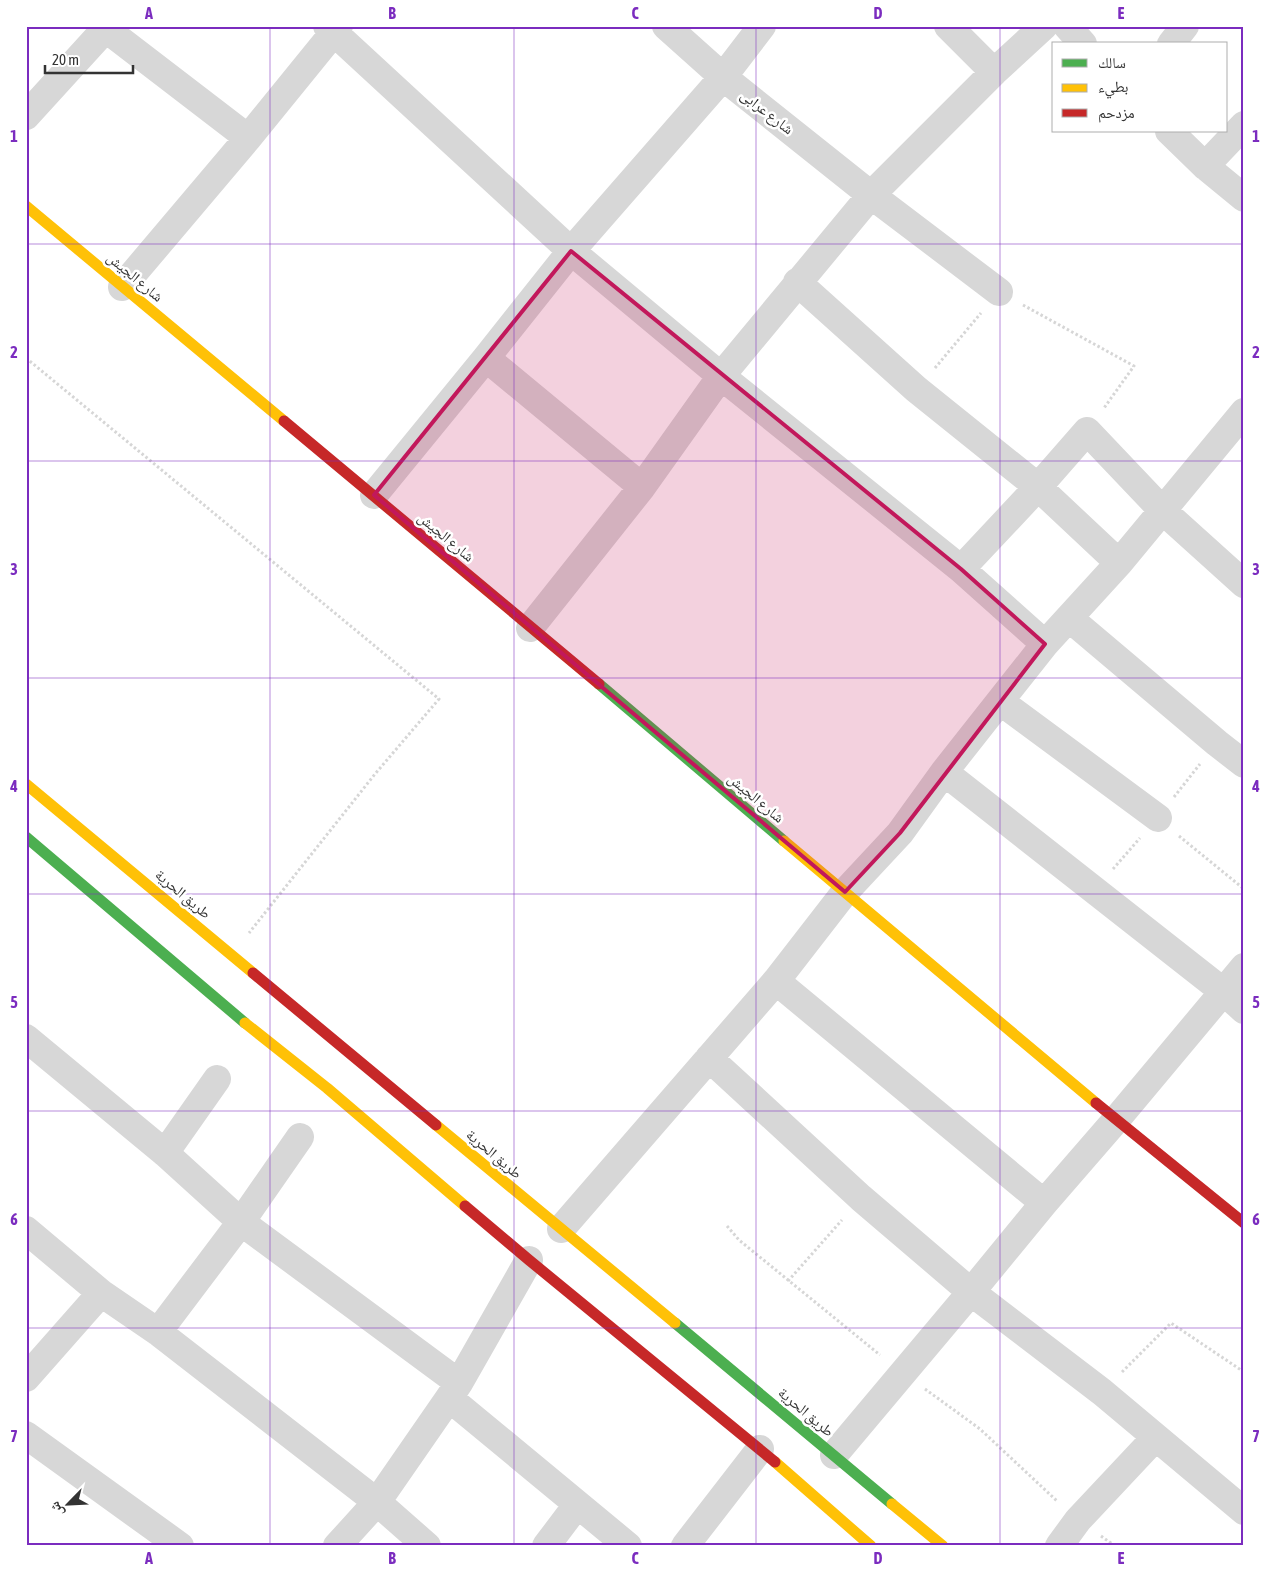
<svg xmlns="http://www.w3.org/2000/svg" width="1270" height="1572" font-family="'Asap Condensed','Noto Naskh Arabic',sans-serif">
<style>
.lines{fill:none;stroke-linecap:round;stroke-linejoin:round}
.path{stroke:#d6d6d6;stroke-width:3;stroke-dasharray:2.5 2.5;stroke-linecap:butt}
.street{stroke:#d7d7d7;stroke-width:28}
.fast{stroke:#4caf50;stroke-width:11}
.slow{stroke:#ffc107;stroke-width:11}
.jam{stroke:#c62828;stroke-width:11}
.marked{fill:#c2185b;fill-opacity:0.2;stroke:#c2185b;stroke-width:4;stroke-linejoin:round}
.grid{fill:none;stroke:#7b2cbf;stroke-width:1;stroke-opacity:0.55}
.labels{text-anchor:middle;stroke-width:5;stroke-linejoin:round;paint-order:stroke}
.street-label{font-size:15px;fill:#333;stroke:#fff}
.neatline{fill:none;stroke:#7b2cbf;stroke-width:2}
.grid-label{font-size:16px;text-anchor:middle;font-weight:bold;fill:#7b2cbf}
</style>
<rect width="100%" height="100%" fill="#fff"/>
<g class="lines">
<path class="path" d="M1023,305L1134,366L1104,408
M26,358L439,699L375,774L249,933
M935,368L981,313
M1174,797L1200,764
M1179,836L1244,889
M1113,869L1140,838
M727,1226L739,1240L880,1355
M788,1281L842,1220
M1122,1372L1171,1323L1244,1372
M925,1389L980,1429L1057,1501
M1101,1536L1115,1546"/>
<path class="street" d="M327,26L571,251L721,376L961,569L1045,644
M666,26L723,77L871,195L999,292
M948,26L994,72
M1067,26L1083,44
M106,29L248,138
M1171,44L1185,26
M26,116L108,26
M1169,131L1205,166L1244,198
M1205,166L1244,125
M797,282L916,389L1038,487L1119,563
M122,287L248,138L339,26
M486,358L642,487
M374,495L486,358L571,251L723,77L762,26
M961,569L1038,487L1087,431L1162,510L1244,584
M1069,618L1217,743L1244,764
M530,628L642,487L721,376L871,195L994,72L1044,26
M1001,702L1158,818
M944,772L1224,992L1244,1010
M776,981L1044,1203
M26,1038L165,1153L241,1222L459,1383
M709,1058L861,1198L971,1292L1102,1392L1244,1511
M165,1153L217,1079
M561,1229L776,981L845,892L900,833L944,772L1045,644L1119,563L1244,412
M26,1230L101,1293L158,1332L377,1502L427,1546
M158,1332L241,1222L300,1137
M26,1378L101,1293
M449,1398L628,1546
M26,1435L180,1546
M834,1455L971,1292L1044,1203L1116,1120L1244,967
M337,1546L377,1502L449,1398L459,1383L529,1260
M546,1546L577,1505
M685,1546L760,1449
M1059,1546L1078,1520L1155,1438"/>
<path class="fast" d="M599,684L784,841
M26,837L245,1023
M675,1323L892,1504"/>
<path class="slow" d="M26,206L284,421
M26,784L253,973
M784,841L1096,1103
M245,1023L327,1088L465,1206
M436,1125L675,1323
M775,1462L871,1546
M892,1504L943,1546"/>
<path class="jam" d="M284,421L599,684
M253,973L436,1125
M1096,1103L1244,1223
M465,1206L529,1260L775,1462"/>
</g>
<path class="marked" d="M571,251L961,569L1045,644L900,833L845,892L374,495Z"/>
<path class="grid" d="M270,26V1546M514,26V1546M756,26V1546M1000,26V1546M26,244H1244M26,461H1244M26,678H1244M26,894H1244M26,1111H1244M26,1328H1244"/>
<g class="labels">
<g class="street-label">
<text transform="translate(767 112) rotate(38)" y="5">شارع عرابى</text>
<text transform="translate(135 277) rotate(40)" y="5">شارع الجيش</text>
<text transform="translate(446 537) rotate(40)" y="5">شارع الجيش</text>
<text transform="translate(756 798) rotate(40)" y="5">شارع الجيش</text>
<text transform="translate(183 894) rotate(40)" y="5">طريق الحرية</text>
<text transform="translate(494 1154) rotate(40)" y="5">طريق الحرية</text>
<text transform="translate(806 1412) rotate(40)" y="5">طريق الحرية</text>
</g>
</g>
<rect width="1270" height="1572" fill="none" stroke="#ffffff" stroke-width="55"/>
<rect x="1052" y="42" width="175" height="90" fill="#ffffff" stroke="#adadad"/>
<rect x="1062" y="59" width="25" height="8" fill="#4caf50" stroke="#adadad"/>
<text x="1098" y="68" font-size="15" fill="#333333">سالك</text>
<rect x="1062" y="84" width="25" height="8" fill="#ffc107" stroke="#adadad"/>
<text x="1098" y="92" font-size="15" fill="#333333">بطيء</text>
<rect x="1062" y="109" width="25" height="8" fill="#c62828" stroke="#adadad"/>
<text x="1098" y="118" font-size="15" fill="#333333">مزدحم</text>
<g transform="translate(68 1504) rotate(246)" stroke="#ffffff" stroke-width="4" paint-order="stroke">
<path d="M0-4L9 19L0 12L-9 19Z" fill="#333333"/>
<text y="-8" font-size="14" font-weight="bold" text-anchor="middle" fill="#333333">ش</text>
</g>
<path d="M45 65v8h88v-8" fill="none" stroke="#333333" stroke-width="2.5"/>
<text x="52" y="65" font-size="15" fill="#333333" stroke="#ffffff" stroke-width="4" paint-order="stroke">20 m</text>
<rect x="28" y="28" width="1214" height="1516" class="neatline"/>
<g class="grid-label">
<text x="149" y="19">A</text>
<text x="392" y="19">B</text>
<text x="635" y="19">C</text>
<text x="878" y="19">D</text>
<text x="1121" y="19">E</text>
<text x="14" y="142">1</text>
<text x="1256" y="142">1</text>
<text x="14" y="358">2</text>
<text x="1256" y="358">2</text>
<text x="14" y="575">3</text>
<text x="1256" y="575">3</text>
<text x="14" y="792">4</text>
<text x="1256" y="792">4</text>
<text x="14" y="1008">5</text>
<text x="1256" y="1008">5</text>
<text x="14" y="1225">6</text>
<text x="1256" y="1225">6</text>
<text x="14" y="1442">7</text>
<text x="1256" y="1442">7</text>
<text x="149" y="1564">A</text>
<text x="392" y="1564">B</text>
<text x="635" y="1564">C</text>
<text x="878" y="1564">D</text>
<text x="1121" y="1564">E</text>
</g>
</svg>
